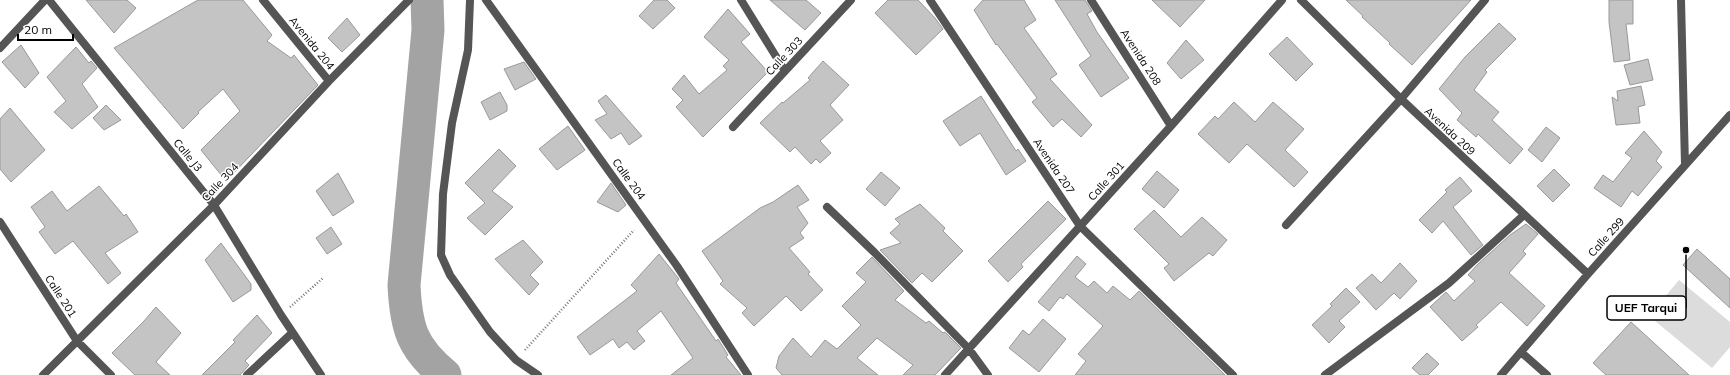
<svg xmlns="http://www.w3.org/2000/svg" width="1730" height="375" font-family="Mulish,sans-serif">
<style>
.green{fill:#dcdcdc}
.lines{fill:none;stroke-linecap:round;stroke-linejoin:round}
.river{stroke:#a3a3a3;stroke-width:33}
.building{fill:#c4c4c4;stroke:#999}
.path{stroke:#777;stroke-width:2.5;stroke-dasharray:1 2;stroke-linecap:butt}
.lane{stroke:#555;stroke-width:8}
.street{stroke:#555;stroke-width:8}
.labels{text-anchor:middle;stroke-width:3;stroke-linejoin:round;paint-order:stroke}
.street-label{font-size:11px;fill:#000;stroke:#fff}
.leader{fill:none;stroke:#000;stroke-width:1.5}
.callout-dot{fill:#000;stroke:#fff;stroke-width:1.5}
.callout{fill:#fff;stroke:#000;stroke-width:1.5}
.callout-label{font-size:12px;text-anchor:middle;font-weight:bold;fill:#000}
</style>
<rect width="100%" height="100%" fill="#fff"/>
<path class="green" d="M1679,280L1730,322V347L1712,368L1649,316Z"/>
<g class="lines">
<path class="river" d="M427,0L428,30L404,285C406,328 412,348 445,375"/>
</g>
<path class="building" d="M86,0H127L136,8L114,33Z
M198,0H243L272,35L267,41L291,58L294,55L318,85L226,181L201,150L240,111L223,89L198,112L199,113L183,129L114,48Z
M654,0H667L675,8L653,29L639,16Z
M770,0H806L821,13L805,30Z
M888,0H918L935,18L943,29L916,55L875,13Z
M983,0H1024L1036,20L1024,28L1057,74L1050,79L1092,125L1081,137L1062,119L1053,127L1032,102L1037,98L997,44L996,45L974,10Z
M1055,0H1085L1092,11L1087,14L1097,32L1129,78L1101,97L1079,65L1091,56Z
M1152,0H1205L1180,27Z
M1346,0H1471L1412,65L1389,44L1390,43L1362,17L1363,16Z
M1609,0H1633V24H1626L1630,60L1614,62L1609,22Z
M728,9L750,34L741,42L768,72L703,137L676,107L683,100L672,89L684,75L699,94L727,70L723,66L729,60L704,37Z
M347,18L360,35L342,52L328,38Z
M1499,23L1516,39L1485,70L1487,72L1474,90L1499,112L1492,120L1523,149L1510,164L1478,134L1476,137L1457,120L1462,113L1439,89L1465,57Z
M1287,37L1313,64L1296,81L1269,54Z
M1186,40L1204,60L1181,79L1167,63Z
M21,45L39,73L25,88L2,62Z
M76,47L89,63L91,61L97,68L82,84L98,107L72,129L54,112L66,101L47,77Z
M1648,59L1653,80L1630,85L1624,65Z
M823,61L849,85L830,105L843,120L820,141L831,153L820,163L816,159L811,164L795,147L790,152L760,123L782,102L783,103L810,80L808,78Z
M524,62L536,79L515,90L504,69Z
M1641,86L1645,105L1638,107L1640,123L1616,125L1612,97L1618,101L1617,91Z
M500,92L507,105V111L490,120L481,102Z
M606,95L642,136L629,145L621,133L611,139L595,120L607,114L598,101Z
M981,96L1016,151L1018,149L1026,161L1006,175L980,133L960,146L943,121Z
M1234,102L1255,122L1273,102L1304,129L1285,150L1308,172L1294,187L1247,144L1229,163L1198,134L1215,116L1218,119Z
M106,105L121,120L104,130L93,118Z
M10,108L45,150L11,182L0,169V119Z
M568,126L585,150L557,170L539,149Z
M1546,127L1560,138L1542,162L1528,150Z
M1644,131L1662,152L1656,161L1662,167L1638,196L1632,191L1621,207L1594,188L1603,175L1613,182L1632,158L1625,153Z
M499,149L516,166L492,191L513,207L485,235L467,218L485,203L465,183Z
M1554,169L1570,185L1553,202L1537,186Z
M1157,171L1179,190L1164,208L1142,189Z
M881,172L900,188L885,206L866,189Z
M338,173L354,202L333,216L316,191Z
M1460,177L1472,191L1453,207L1483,245L1471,255L1443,221L1432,233L1419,220L1447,192L1445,190Z
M611,183L626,205L618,212L597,202Z
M798,185L809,200L797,207L808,223L800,233L804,238L789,248L810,272L808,274L823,290L801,311L786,296L754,326L742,313L747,308L720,284L723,281L702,251L760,208L773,202Z
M99,186L124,216L126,214L138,232L105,253L121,273L108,284L73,241L55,254L39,232L45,227L31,207L52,191L67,211Z
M1048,201L1066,219L1021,264L1023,267L1008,282L988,261Z
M920,204L945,228L943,231L963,251L932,282L922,273L912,283L880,250L901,243L890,233L900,224L895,219Z
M1154,210L1181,237L1202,217L1227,240L1213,256L1209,253L1174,281L1164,268L1169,264L1134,229Z
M1526,224L1538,234L1523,251L1526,254L1509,273L1545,306L1527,326L1501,302L1476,325L1478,327L1462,341L1430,307L1446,292L1454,301L1475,281L1468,275L1478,264L1510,235Z
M331,227L342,244L327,254L316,238Z
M523,240L543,262L530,275L539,284L529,295L495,259Z
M221,243L251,284V290L233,302L205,260Z
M1697,249L1730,279V308L1683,265Z
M659,254L679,279L676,283L716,341L718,339L728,355L726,357L741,375H671L693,358L661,311L637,331L645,341L634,350L627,342L619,348L613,339L590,355L577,337L637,291L631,285Z
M1077,256L1086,264L1075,277L1088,287L1094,281L1107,293L1113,286L1130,300L1139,291L1225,375H1075L1086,361L1078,354L1103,326L1067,294L1063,299L1060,297L1049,311L1038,302Z
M872,257L904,291L895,300L926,323L929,321L943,333L945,332L961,348L935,375H903L913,365L877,338L857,358L878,375H782L776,368L779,356L793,338L811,357L825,340L837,349L861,325L842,306L866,282L856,273Z
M1400,263L1417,281L1400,299L1394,293L1376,310L1356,288L1372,274L1381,283Z
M1346,288L1360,302L1339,321L1345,327L1329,343L1312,325L1332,306L1330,304Z
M156,307L181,333L156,362L170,375H135L112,353L144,321Z
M257,315L272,333L245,361L249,365L240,375H202L235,342L233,340Z
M1043,319L1066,339L1039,372L1009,348L1023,330L1029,335Z
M1631,322L1689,375H1606L1593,363Z
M1427,353L1439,364L1428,375H1420L1412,368Z"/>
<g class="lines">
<path class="path" d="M290,307L323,278
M525,350L634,230"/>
<path class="lane" d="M1325,375L1449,283L1524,215"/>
<path class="street" d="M49,0L214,205L281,315L321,375
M263,0L329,81
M470,0L468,50L452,123L443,194L441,255L450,275L490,332L516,360L538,375
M486,0L677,266L748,375
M741,0L785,71
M930,0L1080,226L1233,375
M1091,0L1171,126
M1301,0L1401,99L1588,274
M1681,0L1685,165
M0,48L45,0
M733,127L851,0
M827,207L874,252L969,349L988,375
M0,222L77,341L111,375
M1286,225L1401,99L1485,0
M1522,353L1547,375
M43,375L214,205L329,81L409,0
M247,375L292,333
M945,375L1171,126L1282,0
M1501,375L1588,274L1730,115"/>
</g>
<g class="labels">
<g class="street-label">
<text transform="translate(312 43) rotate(51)" y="4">Avenida 204</text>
<text transform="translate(784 56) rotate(-47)" y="4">Calle 303</text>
<text transform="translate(1141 57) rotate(57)" y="4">Avenida 208</text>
<text transform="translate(1450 131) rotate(43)" y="4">Avenida 209</text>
<text transform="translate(188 155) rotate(51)" y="4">Calle J3</text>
<text transform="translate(1054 166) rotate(56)" y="4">Avenida 207</text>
<text transform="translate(629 179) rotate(54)" y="4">Calle 204</text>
<text transform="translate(1106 181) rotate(-48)" y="4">Calle 301</text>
<text transform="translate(220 182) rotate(-47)" y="4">Calle 304</text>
<text transform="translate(1606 237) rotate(-48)" y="4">Calle 299</text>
<text transform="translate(61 296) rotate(57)" y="4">Calle 201</text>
</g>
</g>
<path class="leader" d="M1686 250L1686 308"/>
<circle class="callout-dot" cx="1686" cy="250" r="4"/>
<rect class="callout" x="1607" y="296" width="79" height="24" rx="4"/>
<g class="callout-label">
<text x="1646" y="312">UEF Tarqui</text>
</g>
<path d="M18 34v6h55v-6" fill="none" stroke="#000000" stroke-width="2"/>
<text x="24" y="34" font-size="12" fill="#000000" stroke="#ffffff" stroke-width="3" paint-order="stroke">20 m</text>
</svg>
